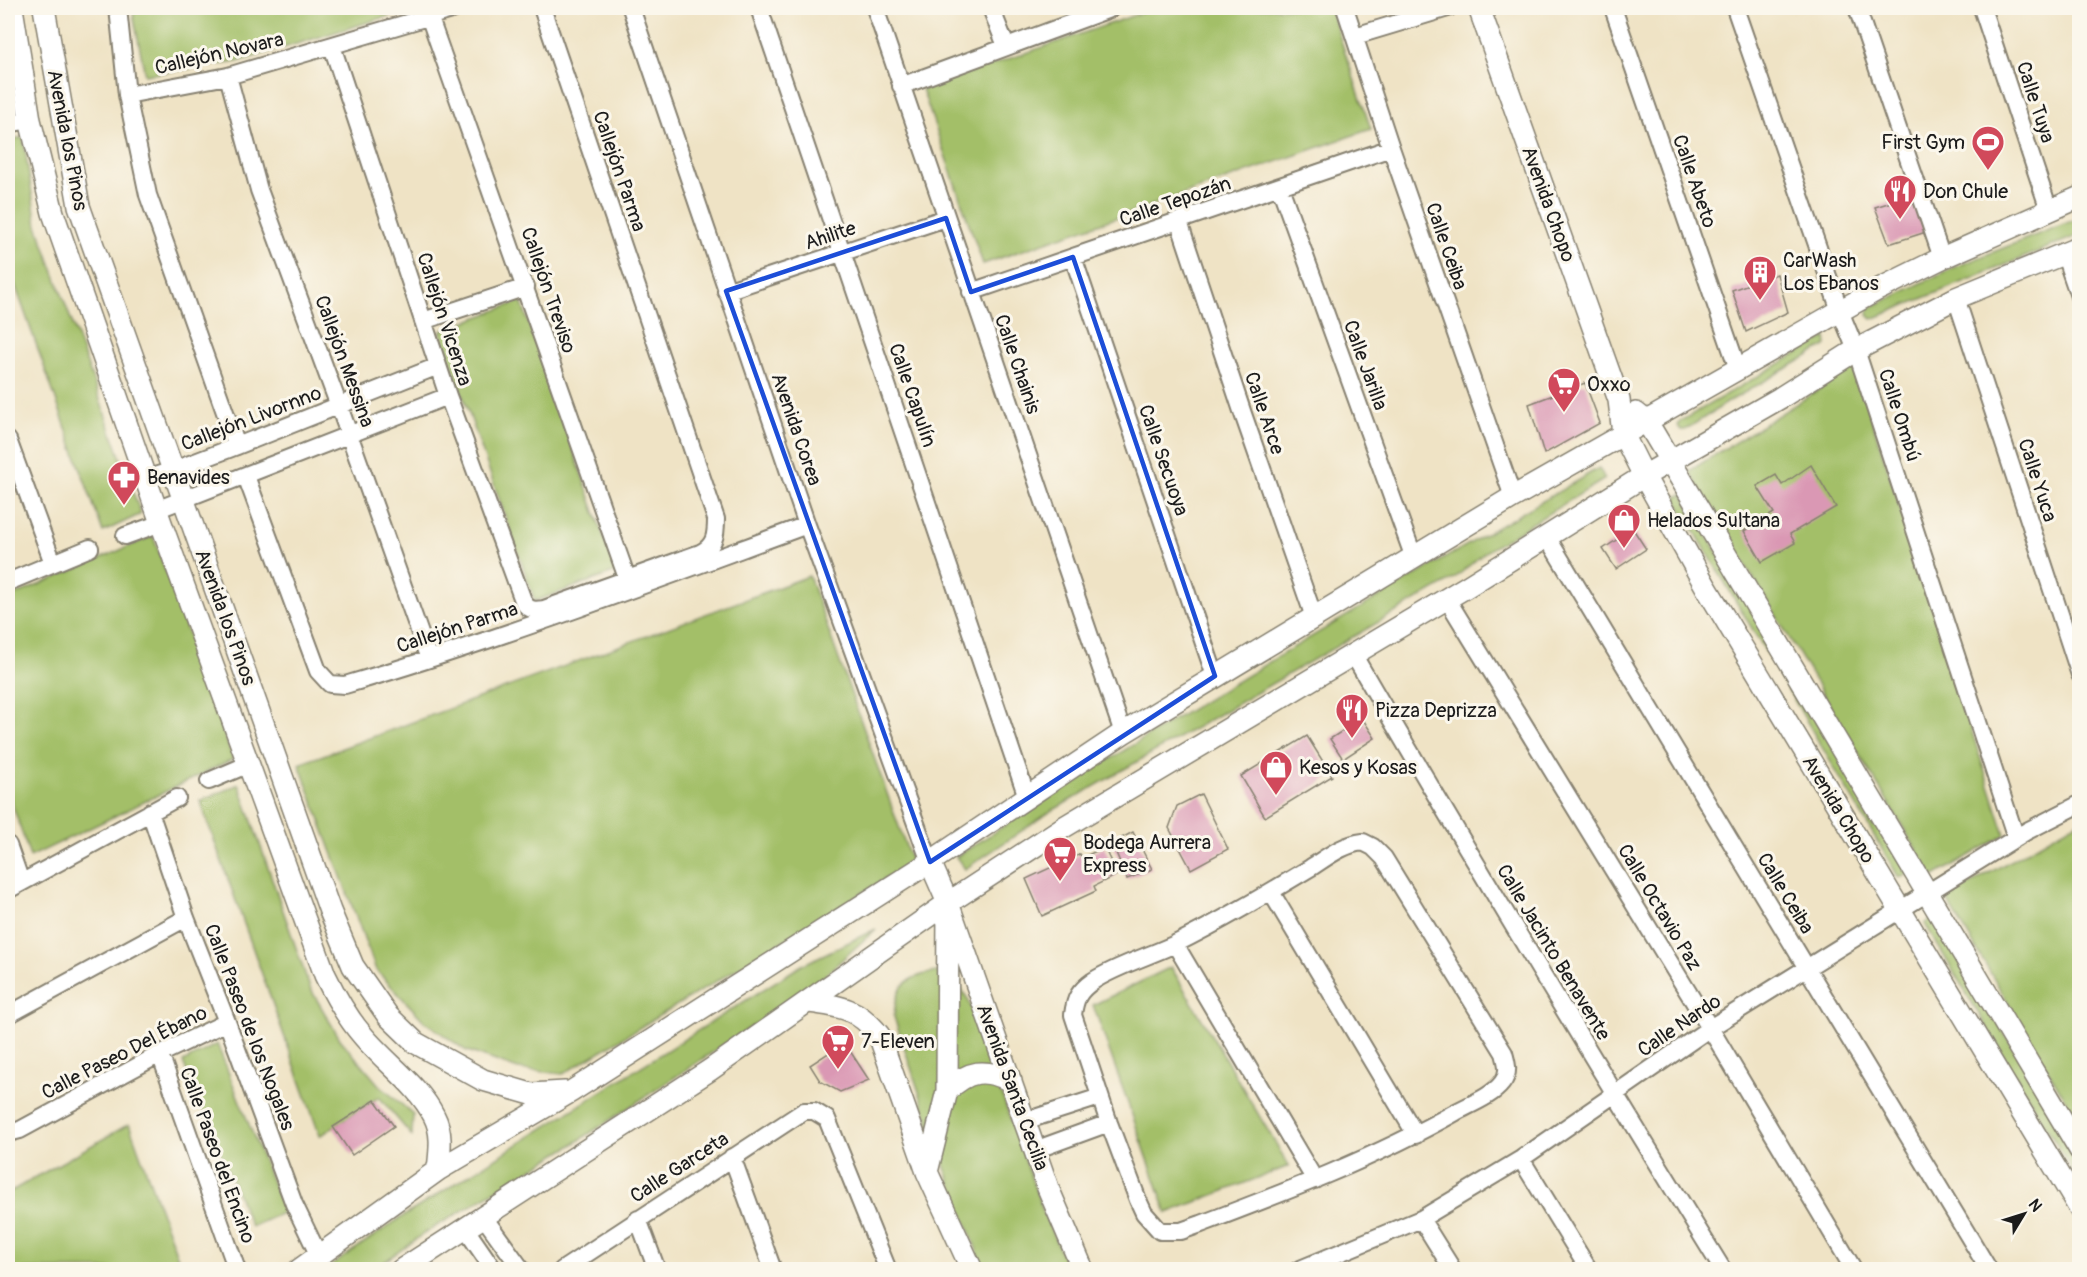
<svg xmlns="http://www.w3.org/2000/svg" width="2087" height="1277" font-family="Pangolin,sans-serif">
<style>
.green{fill:#a3bf67;stroke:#606e42;stroke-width:1.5}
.building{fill:#da98b4}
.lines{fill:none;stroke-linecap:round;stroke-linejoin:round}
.minor-casing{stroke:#868070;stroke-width:20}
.tertiary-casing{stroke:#868070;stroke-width:24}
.minor{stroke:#fff;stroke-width:16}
.tertiary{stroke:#fff;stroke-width:21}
.marked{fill:none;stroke:#1d4ed8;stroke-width:4.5;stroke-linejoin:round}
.labels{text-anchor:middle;stroke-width:6;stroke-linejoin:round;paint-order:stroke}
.street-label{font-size:20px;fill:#1c1c1c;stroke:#fbf7ec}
.poi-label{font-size:20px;fill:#1c1c1c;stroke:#fbf7ec;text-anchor:start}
</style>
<rect width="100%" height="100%" fill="#fbf7ec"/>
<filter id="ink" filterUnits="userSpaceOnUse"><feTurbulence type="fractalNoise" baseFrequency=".0167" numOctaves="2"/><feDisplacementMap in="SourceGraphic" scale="12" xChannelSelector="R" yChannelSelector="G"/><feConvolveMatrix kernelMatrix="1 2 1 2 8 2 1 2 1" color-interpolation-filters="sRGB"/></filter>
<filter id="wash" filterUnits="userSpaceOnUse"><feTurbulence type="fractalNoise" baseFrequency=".008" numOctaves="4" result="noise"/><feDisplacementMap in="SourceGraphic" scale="24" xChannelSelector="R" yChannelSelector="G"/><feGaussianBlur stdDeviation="1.35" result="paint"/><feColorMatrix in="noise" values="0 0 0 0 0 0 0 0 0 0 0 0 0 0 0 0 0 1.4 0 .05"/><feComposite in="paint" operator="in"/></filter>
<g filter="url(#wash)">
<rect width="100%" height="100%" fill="#efe3c5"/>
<path class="green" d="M132,8H415L237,62L145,75Z
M1155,8H1330L1371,129L983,264L922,89Z
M8,25L20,110L8,108Z
M23,137L37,225L141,514L103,532L8,265V141Z
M2079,218V235L1872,319L1868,315L1869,308L1953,268Z
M521,301L616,572L535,601L440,331Z
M1826,337L1827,345L1730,401L1685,430H1681L1677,425L1682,420Z
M1855,367L2005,835L1933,877L1689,471Z
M1599,468L1605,479L1485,552L1455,578L1050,812L965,869L956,857C1166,720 1383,594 1599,468Z
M1682,494L1909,872L1899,878L1675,498Z
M153,536L233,759L30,857L8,791V598Z
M809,576L912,863L563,1074L518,1069L465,1050L424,1021L376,970L299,764Z
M239,784L310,988L340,1039L379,1085L413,1114L412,1136L379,1097L320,1136L200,801Z
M2079,821V1123L1946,898Z
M1935,917L2079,1158V1182L1925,924Z
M876,929L813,986L572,1145L425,1233L374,1269L325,1270L396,1221L802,965Z
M1171,967L1289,1166L1167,1213L1093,1005Z
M938,972L955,980L968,999L1044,1214L1068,1269H984L940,1155L894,1017C896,984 906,976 938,972Z
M217,1044L284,1212L251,1227L183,1062Z
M129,1124L182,1269H8V1193Z"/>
<g id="blocks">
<path class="building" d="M1911,196L1926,232L1889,244L1875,207Z
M1777,274L1788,312L1746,332L1732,290Z
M1585,383L1600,423L1544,454L1529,404Z
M1811,465L1836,507L1790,534L1795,543L1762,562L1744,531L1774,513L1757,486L1776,475L1782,485Z
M1633,529L1646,549L1616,569L1603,549Z
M1362,718L1375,738L1343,759L1330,739Z
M1307,736L1332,776L1265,817L1241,776Z
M1201,794L1228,849L1191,869L1169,828L1177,806Z
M1133,832L1152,869L1127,879L1112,843Z
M1104,847L1117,875L1094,886L1096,891L1042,916L1026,879L1080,854L1082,858Z
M836,1048L850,1051L869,1080L840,1092L820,1081L810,1065Z
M375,1100L394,1126L352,1155L333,1127Z"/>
</g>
</g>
<g filter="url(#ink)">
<use href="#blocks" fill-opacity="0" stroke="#868070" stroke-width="1.5"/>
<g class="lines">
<defs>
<path id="minor" d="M118,8L127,95L148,195L237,446
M631,8L807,525L930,862
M759,8L1027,797
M875,8L1123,733
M991,8L1006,46
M1345,8L1391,148L1513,497
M1613,8L1738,369
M1735,8L1840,311L1856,350L2016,838
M1857,8L1942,258
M1982,8L2049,210
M429,16L627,578
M1355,36L1448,8
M332,46L448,396L524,603C530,611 535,610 544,609L700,553C715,546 716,535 716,519L542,8
M228,76L259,190L339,406L429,659
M901,86L1112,8
M127,95L228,76L458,8
M8,124L30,120
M1280,187L1414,558
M1179,222L1243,414L1314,617
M2064,253L2080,299
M1073,257L1215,676
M726,291L946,218
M971,292L1391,148
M1956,298L2080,675
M423,321L526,287
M8,440L53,563
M246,476L318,671L330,684L345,685C502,639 654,581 807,525
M145,479L174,470L237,446L438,366
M156,510L448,396
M125,536L161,523
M1547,537L1989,1270
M8,582L90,548
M1447,599L1710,1028L1854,1270
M1353,654C1473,861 1597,1066 1723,1270
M209,781L249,764
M150,812L186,918L227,1022L294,1204L318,1254
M1363,842L1373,847L1384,858L1504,1053C1507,1064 1510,1073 1502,1083C1492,1096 1471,1104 1456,1112C1375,1158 1288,1191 1201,1224L1181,1231H1160L1144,1213L1138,1200L1109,1123L1073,1015C1075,998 1079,991 1093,981C1114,967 1149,956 1173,945C1220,922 1265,895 1310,868C1326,858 1343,844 1363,842Z
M8,845L21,882
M8,890L177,798
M1271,892L1416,1135
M1175,944L1315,1180
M8,1015L186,918
M160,1054L237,1270
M1025,1121L1100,1097
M8,1133L20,1130L160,1054L227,1022
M1035,1150L1109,1123
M732,1157L773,1270
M1521,1159L1589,1270
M483,1216L522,1270
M638,1219L657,1270
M1421,1219L1453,1270
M465,1228L494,1270
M562,1270L804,1111H814L827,1119L888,1270
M1298,1270L1421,1219L1521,1159L1710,1028L2027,831L2080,804"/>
<path id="tertiary" d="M12,8L30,120L53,213L161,523L325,975C336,998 348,1019 364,1037C387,1064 418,1085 434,1116C443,1133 440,1151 438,1170
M44,8L79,206L330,911L353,966L388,1016L416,1043L483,1080L531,1094L565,1092
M1479,8L1619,400L1623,434L1644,476L1706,587L2080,1209
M1636,413L1647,422L2080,1150
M948,903L1048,1188L1083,1270
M809,1002C842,1006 858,1009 879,1035L927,1172L972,1270
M947,1091C968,1070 985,1068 1011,1081
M927,1172L947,1091L948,903L930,862
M299,1270L438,1170L572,1091L930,862L1123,733L1513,497L1875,291L1942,258L2080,197
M401,1270L710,1070L948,903L1064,827L1468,586L1644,476L1780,398L1856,350L1956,298L2080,247"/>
</defs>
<use href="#minor" class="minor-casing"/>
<use href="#tertiary" class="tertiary-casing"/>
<use href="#minor" class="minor"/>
<use href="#tertiary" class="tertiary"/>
</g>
</g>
<path class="marked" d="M946,218L971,292L1073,257L1215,676L930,862L726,291Z"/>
<defs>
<symbol id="stadium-pin" viewBox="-11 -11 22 30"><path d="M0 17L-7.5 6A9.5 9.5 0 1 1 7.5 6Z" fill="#d1495b" stroke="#fbf7ec"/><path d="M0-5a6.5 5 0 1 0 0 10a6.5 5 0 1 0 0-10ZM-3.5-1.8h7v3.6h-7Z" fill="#fff"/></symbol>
<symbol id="restaurant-pin" viewBox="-11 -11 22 30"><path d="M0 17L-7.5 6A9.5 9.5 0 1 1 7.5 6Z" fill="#d1495b" stroke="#fbf7ec"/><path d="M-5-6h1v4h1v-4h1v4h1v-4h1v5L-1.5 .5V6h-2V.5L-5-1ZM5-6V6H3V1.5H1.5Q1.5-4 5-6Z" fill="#fff"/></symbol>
<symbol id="building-pin" viewBox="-11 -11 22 30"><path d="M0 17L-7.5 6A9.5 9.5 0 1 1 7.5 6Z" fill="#d1495b" stroke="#fbf7ec"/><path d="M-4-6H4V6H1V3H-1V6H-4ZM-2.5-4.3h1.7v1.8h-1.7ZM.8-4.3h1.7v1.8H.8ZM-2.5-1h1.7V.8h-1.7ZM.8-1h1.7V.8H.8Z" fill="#fff"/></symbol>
<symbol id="supermarket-pin" viewBox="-11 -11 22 30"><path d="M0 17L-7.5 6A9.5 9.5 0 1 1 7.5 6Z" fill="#d1495b" stroke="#fbf7ec"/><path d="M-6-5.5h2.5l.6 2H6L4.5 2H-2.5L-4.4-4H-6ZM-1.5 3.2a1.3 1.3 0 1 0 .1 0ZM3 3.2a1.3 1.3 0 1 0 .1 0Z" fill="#fff"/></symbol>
<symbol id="pharmacy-pin" viewBox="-11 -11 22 30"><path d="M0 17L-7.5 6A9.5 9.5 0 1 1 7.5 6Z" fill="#d1495b" stroke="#fbf7ec"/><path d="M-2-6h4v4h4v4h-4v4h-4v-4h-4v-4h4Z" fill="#fff"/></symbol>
<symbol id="shop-pin" viewBox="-11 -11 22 30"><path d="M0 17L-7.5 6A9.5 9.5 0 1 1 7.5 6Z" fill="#d1495b" stroke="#fbf7ec"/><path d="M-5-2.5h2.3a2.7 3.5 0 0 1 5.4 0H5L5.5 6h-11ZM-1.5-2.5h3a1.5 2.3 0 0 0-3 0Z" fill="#fff"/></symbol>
</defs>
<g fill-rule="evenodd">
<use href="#stadium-pin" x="1969" y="123" width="38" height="52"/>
<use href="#restaurant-pin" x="1881" y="172" width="38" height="52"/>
<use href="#building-pin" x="1741" y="253" width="38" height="52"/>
<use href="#supermarket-pin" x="1545" y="365" width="38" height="52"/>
<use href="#pharmacy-pin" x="105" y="458" width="38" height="52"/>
<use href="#shop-pin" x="1605" y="501" width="38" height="52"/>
<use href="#restaurant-pin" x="1333" y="691" width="38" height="52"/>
<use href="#shop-pin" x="1257" y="748" width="38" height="52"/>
<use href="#supermarket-pin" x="1041" y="834" width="38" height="52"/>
<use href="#supermarket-pin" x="819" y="1022" width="38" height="52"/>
</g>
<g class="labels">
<g class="street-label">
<text transform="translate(219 53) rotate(-13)" y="7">Callejón Novara</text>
<text transform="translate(2036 102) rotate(72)" y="7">Calle Tuya</text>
<text transform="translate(68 140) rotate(79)" y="7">Avenida los Pinos</text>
<text transform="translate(620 171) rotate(71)" y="7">Callejón Parma</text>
<text transform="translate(1695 181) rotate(71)" y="7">Calle Abeto</text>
<text transform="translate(1175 201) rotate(-19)" y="7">Calle Tepozán</text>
<text transform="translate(1549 204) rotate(70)" y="7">Avenida Chopo</text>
<text transform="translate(830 235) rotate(-18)" y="7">Ahilite</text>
<text transform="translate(1447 246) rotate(71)" y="7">Calle Ceiba</text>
<text transform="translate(549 290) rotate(71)" y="7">Callejón Treviso</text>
<text transform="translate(445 319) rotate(72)" y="7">Callejón Vicenza</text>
<text transform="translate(345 361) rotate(70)" y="7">Callejón Messina</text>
<text transform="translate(1018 364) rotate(71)" y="7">Calle Chainis</text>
<text transform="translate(1366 365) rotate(70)" y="7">Calle Jarilla</text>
<text transform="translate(913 395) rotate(71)" y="7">Calle Capulín</text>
<text transform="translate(1265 413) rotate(71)" y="7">Calle Arce</text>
<text transform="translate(1900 415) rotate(72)" y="7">Calle Ombú</text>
<text transform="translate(251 418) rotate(-21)" y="7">Callejón Livornno</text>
<text transform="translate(797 429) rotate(71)" y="7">Avenida Corea</text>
<text transform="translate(1164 460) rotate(71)" y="7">Calle Secuoya</text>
<text transform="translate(2038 480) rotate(72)" y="7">Calle Yuca</text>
<text transform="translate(226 617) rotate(70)" y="7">Avenida los Pinos</text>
<text transform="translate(457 627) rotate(-18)" y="7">Callejón Parma</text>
<text transform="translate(1839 809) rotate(59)" y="7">Avenida Chopo</text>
<text transform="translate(1786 893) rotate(59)" y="7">Calle Ceiba</text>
<text transform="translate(1660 907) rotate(59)" y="7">Calle Octavio Paz</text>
<text transform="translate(1554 952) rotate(59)" y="7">Calle Jacinto Benavente</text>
<text transform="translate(1679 1025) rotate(-34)" y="7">Calle Nardo</text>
<text transform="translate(250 1027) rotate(69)" y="7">Calle Paseo de los Nogales</text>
<text transform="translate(124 1052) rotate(-27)" y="7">Calle Paseo Del Ébano</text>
<text transform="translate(1013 1087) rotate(70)" y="7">Avenida Santa Cecilia</text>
<text transform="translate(218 1155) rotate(70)" y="7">Calle Paseo del Encino</text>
<text transform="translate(679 1167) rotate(-33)" y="7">Calle Garceta</text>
</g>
<g class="poi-label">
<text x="1965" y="149" text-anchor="end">First Gym</text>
<text x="1923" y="198">Don Chule</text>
<text x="1783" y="267">CarWash<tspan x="1783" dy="23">Los Ebanos</tspan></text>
<text x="1587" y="391">Oxxo</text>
<text x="147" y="484">Benavides</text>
<text x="1647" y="527">Helados Sultana</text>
<text x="1375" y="717">Pizza Deprizza</text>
<text x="1299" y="774">Kesos y Kosas</text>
<text x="1083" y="849">Bodega Aurrera<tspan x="1083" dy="23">Express</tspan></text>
<text x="861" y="1048">7-Eleven</text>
</g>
</g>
<rect width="2087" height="1277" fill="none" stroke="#fbf7ec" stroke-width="30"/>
<g transform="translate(2024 1214) rotate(52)" stroke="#fbf7ec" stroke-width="4.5" paint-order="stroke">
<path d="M0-4.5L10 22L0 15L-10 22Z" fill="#1c1c1c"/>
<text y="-9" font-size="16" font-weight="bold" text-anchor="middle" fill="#1c1c1c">N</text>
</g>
</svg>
